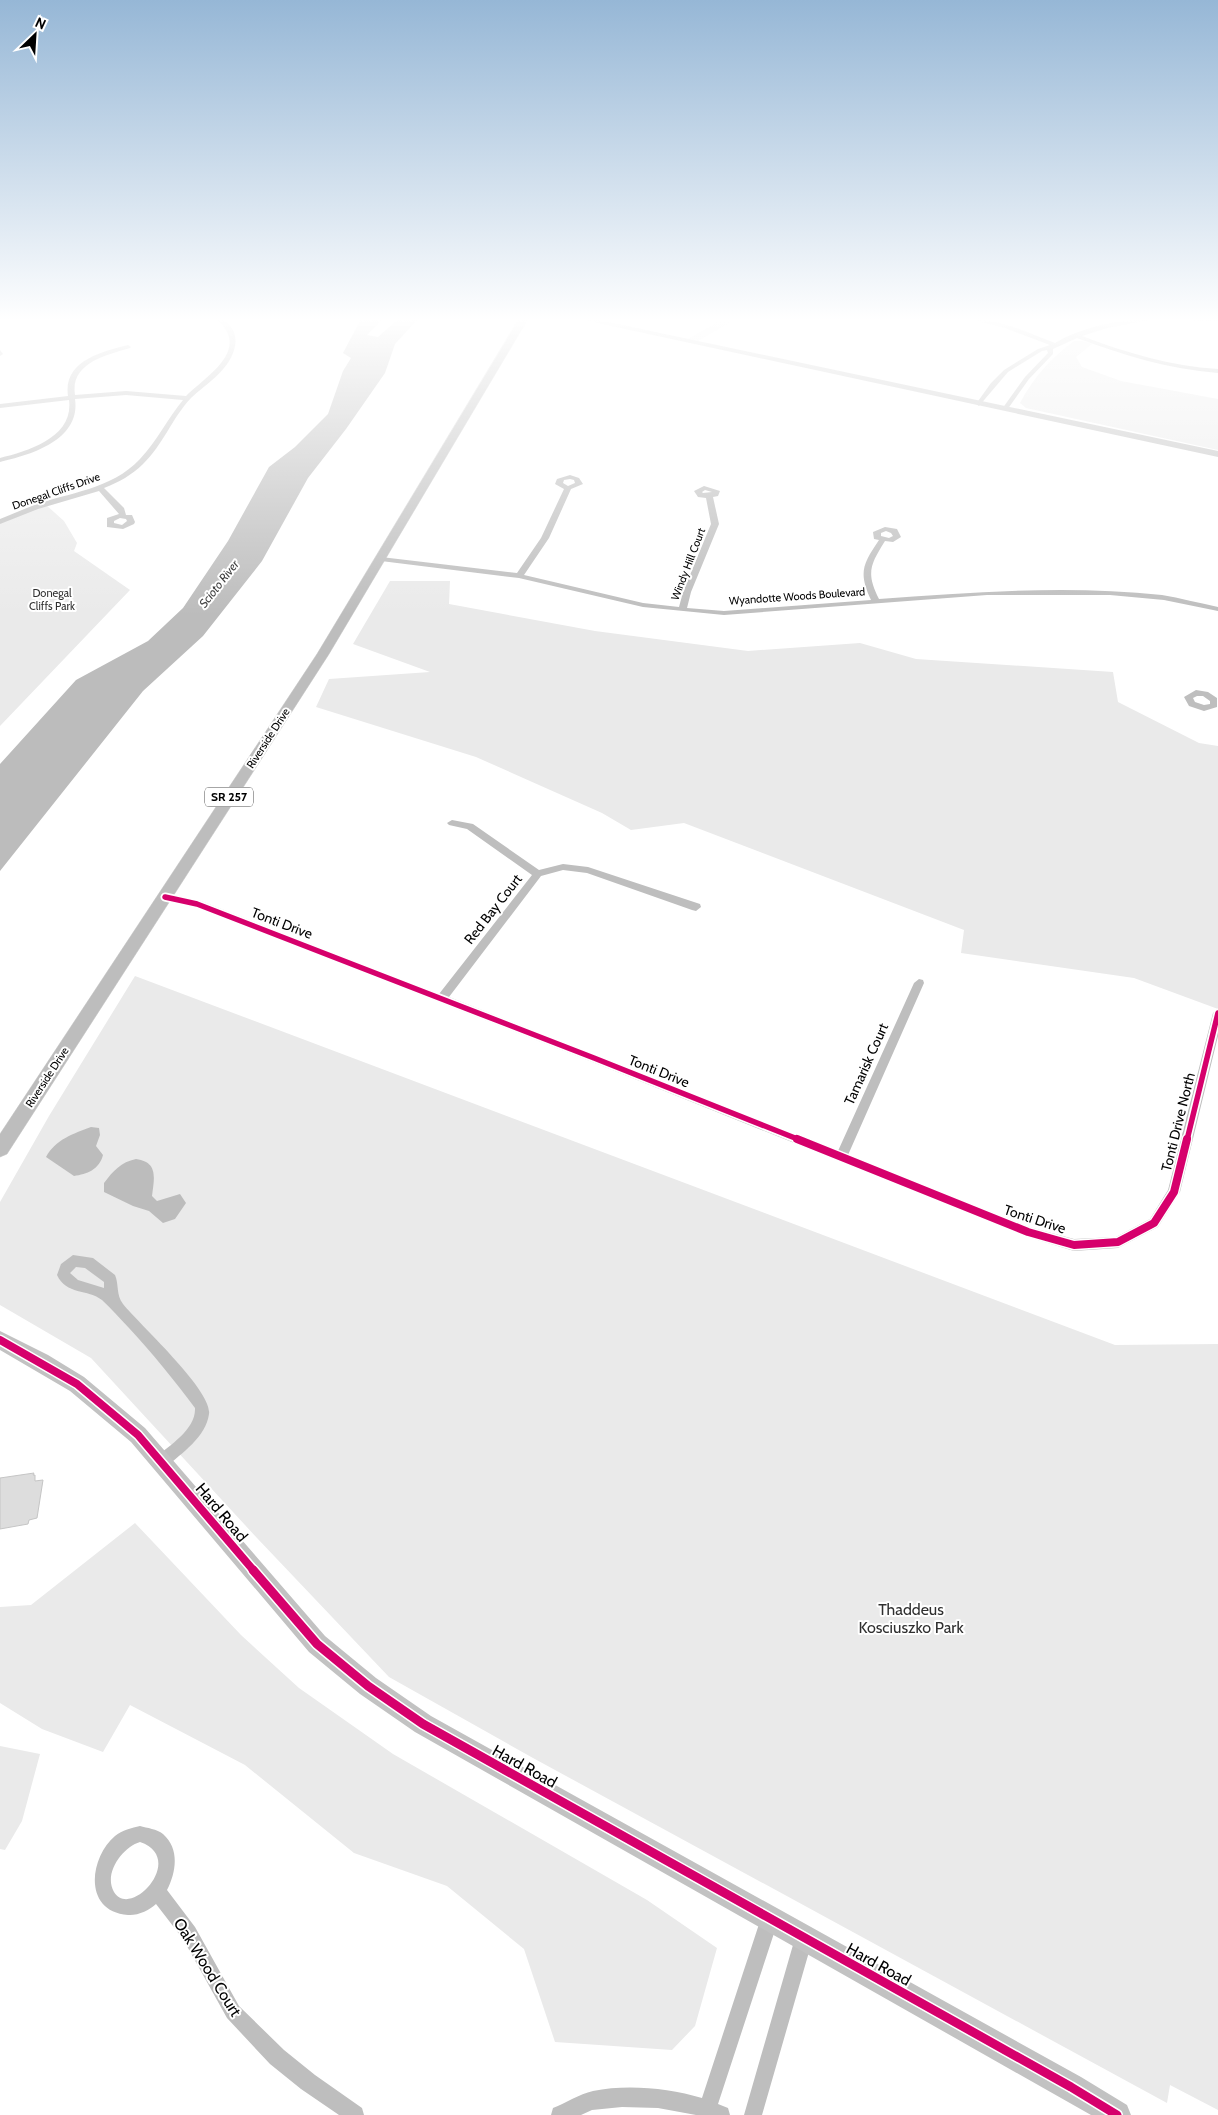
<svg xmlns="http://www.w3.org/2000/svg" width="1218" height="2115" font-family="Cabin,sans-serif">
<style>
.green{fill:#eaeaea}
.water{fill:#bcbcbc}
.building{fill:#ddd;stroke:#c5c5c5}
.lines{fill:none;stroke-linecap:round;stroke-linejoin:round}
.primary-casing{stroke:#dbdbdb;stroke-width:1}
.minor{fill:#bebebe;fill-rule:evenodd}
.tertiary{fill:#bebebe;fill-rule:evenodd}
.secondary{fill:#c2c2c2;fill-rule:evenodd}
.primary{fill:#bdbdbd;fill-rule:evenodd}
.cycleway-far2-casing{stroke:#fff;stroke-width:9}
.cycleway-far1-casing{stroke:#fff;stroke-width:11}
.cycleway-casing{stroke:#fff;stroke-width:12}
.cycleway-far2{stroke:#d6006c;stroke-width:5.5}
.cycleway-far1{stroke:#d6006c;stroke-width:8}
.cycleway{stroke:#d6006c;stroke-width:9}
.labels{text-anchor:middle;stroke-width:4;stroke-linejoin:round;paint-order:stroke}
.far-street-label{font-size:11px;fill:#000;stroke:#fff}
.far-park-label{font-size:11px;fill:#303030;stroke:#fff}
.far-water-label{font-size:12px;font-style:italic;fill:#414141;stroke:#fff}
.shield{fill:#fff;stroke:#4c4c4c;stroke-width:1}
.shield-label{font-size:12px;font-weight:bold;fill:#000}
.street-label{font-size:14px;fill:#000;stroke:#fff}
.near-street-label{font-size:16px;fill:#000;stroke:#fff}
.near-park-label{font-size:16px;fill:#303030;stroke:#fff}
</style>
<rect width="100%" height="100%" fill="#fff"/>
<path class="green" d="M723,319H736L698,341L688,339Z
M1074,341H1083L1092,344L1076,357L1082,367L1121,381L1218,399V450L1026,408L1020,403C1035,376 1049,360 1074,341Z
M45,504L64,521L77,543L74,551L130,590L0,726V522Z
M390,581H450L449,604L595,631L748,651L860,643L916,659L1113,672L1118,702L1199,743L1218,746V1009L1134,978L961,953L964,930L684,823L631,830L602,813L476,757L316,707L329,679L430,672L353,644Z
M135,976L1115,1345L1218,1344V2110L1170,2085L1167,2103L533,1758L389,1677L257,1538L91,1358L0,1305V1202L49,1116Z
M135,1523L241,1635L299,1688L393,1754L647,1900L717,1948L695,2026L672,2050L555,2042L524,1949L447,1886L354,1853L245,1765L130,1705L103,1752L42,1729L0,1703V1607L31,1605Z
M0,1746L40,1754L22,1821L5,1850L0,1849Z"/>
<path class="water" d="M361,319H383L367,335L378,337L398,319H418L395,344L385,373L346,429L308,478L262,561L203,636L143,691L0,871V764L76,680L148,641L183,608L228,541L269,467L295,447L328,414L343,371L351,358L343,353Z
M91,1127L99,1128L100,1135L96,1146L103,1155C99,1170 87,1174 74,1176L46,1157C56,1139 73,1134 91,1127Z
M136,1159C159,1162 154,1179 152,1196L157,1201L180,1194L186,1203L175,1219L163,1223L149,1211L133,1206L104,1192V1183C113,1171 121,1162 136,1159Z"/>
<path class="building" d="M34,1473L33,1475H35V1481L43,1480L37,1518L29,1520L28,1524L0,1529V1478Z"/>
<g class="lines">
<defs>
<path id="primary" d="M519,319H528L329,654L7,1154L0,1157V1134L317,654Z"/>
</defs>
<use href="#primary" class="primary-casing"/>
<path class="minor" d="M216,319L224,320C234,328 238,337 234,350C228,371 206,384 191,398C172,418 163,445 143,464C132,475 119,482 104,488L124,508L126,515H132L135,522L134,524L123,529L107,527V518L119,514L99,491L38,509L0,524V519C11,515 21,510 32,506C69,492 111,490 140,459C157,441 168,418 183,400L126,395L75,399C81,440 31,455 0,462V458C29,451 74,437 69,400L0,408V404L68,396C63,361 101,352 128,345L131,347L130,348C106,355 70,363 75,395L126,391L186,396C208,375 252,349 216,319ZM120,518L126,519L127,521L122,525L114,523V521Z
M971,319C1000,319 1028,333 1055,343C1084,326 1121,319 1155,319L1107,328L1082,336C1127,353 1170,366 1218,369V373C1168,369 1123,355 1077,338L1053,349V354L1029,379L1007,410L1002,409L1025,377L1048,353L1047,350L1042,351L1008,372L979,406L976,404L991,383L1004,370L1038,349L1050,345L1005,328Z
M1191,319H1218V322L1194,321Z
M0,350L3,354L0,356Z
M570,475L579,478L583,484L571,489L549,538L524,575L643,603L679,607L683,592L711,524L706,498L698,497L694,491L704,486L720,491L718,496L713,497L719,524L691,592L687,608L724,611L871,600C858,572 863,564 879,540L874,539L873,532L885,527L897,529L901,537L893,542L885,541C870,565 866,573 879,599C973,592 1068,585 1162,595C1180,598 1199,603 1218,607V611L1164,600L1110,595H987L724,615L643,607L519,578L381,561L377,559L381,557L517,573L541,538L564,489L555,484L557,479ZM570,479L574,480L575,483L568,486L563,483L564,480ZM705,490L712,492L703,493L702,492ZM886,531L891,533L893,536L889,538L881,536V533Z
M1196,690L1208,692L1217,698V707L1204,711L1189,706L1184,697ZM1197,696H1203L1210,701V704L1204,705L1195,702L1193,698Z
M452,820L473,824L539,870L563,864L588,867L700,904L701,907L696,911L692,910L587,873L563,870L541,876L449,997L838,1151L914,983L919,979L923,980L924,983L848,1155L1029,1227L1074,1239L1116,1237L1150,1219L1168,1190L1213,1013L1218,1009V1036L1180,1192L1158,1227L1118,1248L1074,1251L1028,1237L590,1061L195,907L165,901L160,897L165,893L201,901L439,994L532,875L467,829L449,825L447,823Z
M73,1255L93,1258L115,1275C119,1284 116,1295 123,1304C139,1324 213,1391 209,1414C206,1437 182,1453 166,1467L161,1469L156,1467L154,1462L156,1457C170,1445 196,1429 195,1408C174,1380 153,1354 129,1328C120,1319 112,1309 102,1300C88,1289 66,1295 57,1275L61,1264ZM76,1267L85,1268L104,1282V1288L78,1280L70,1273Z
M140,1826C147,1828 157,1829 163,1834C180,1849 176,1872 167,1890L195,1927L239,2006L284,2050L315,2075L362,2108L364,2115H339L301,2089L270,2064L227,2018L183,1939L156,1904C150,1910 137,1916 128,1915C83,1912 89,1858 115,1836C122,1830 132,1828 140,1826ZM140,1842C187,1858 131,1920 114,1892C103,1873 123,1847 140,1842Z
M770,1909L776,1912L779,1918L718,2104L728,2108L730,2115H696L658,2108L622,2107L592,2110L581,2115H551L553,2108C566,2103 579,2094 593,2091C627,2084 668,2088 702,2098L761,1918L764,1912Z
M804,1929L810,1932L813,1938L762,2115H744L795,1938L798,1932Z"/>
<path class="tertiary" d="M579,319H594L1218,451V457Z"/>
<path class="secondary" d="M0,1331L48,1355L84,1377L145,1428L325,1636L376,1678L431,1716L1081,2077L1127,2105L1131,2115H1091L415,1732L360,1694L309,1652L131,1442L70,1391L0,1350Z"/>
<use href="#primary" class="primary"/>
<defs>
<path id="cycleway-far2" d="M165,897L197,904L594,1058L800,1140
M1187,1140L1218,1013"/>
<path id="cycleway-far1" d="M797,1139L1028,1232L1074,1245L1118,1242L1154,1223L1174,1192L1187,1139
M0,1340L77,1384L138,1435L254,1571"/>
<path id="cycleway" d="M253,1570L317,1644L368,1686L423,1724L1071,2087L1117,2115"/>
</defs>
<use href="#cycleway-far2" class="cycleway-far2-casing"/>
<use href="#cycleway-far1" class="cycleway-far1-casing"/>
<use href="#cycleway" class="cycleway-casing"/>
<use href="#cycleway-far2" class="cycleway-far2"/>
<use href="#cycleway-far1" class="cycleway-far1"/>
<use href="#cycleway" class="cycleway"/>
</g>
<linearGradient id="sky" x2="0" y2="1"><stop stop-color="#96b7d6"/><stop offset="0.52" stop-color="#fff"/><stop offset="1" stop-color="#fff" stop-opacity="0"/></linearGradient>
<rect width="1218" height="615" fill="url(#sky)"/>
<g class="labels">
<g class="far-street-label">
<text transform="translate(56 491) rotate(-19)" y="4">Donegal Cliffs Drive</text>
<text transform="translate(688 564) rotate(-69)" y="4">Windy Hill Court</text>
<text transform="translate(797 596) rotate(-4)" y="4">Wyandotte Woods Boulevard</text>
<text transform="translate(268 738) rotate(-57)" y="4">Riverside Drive</text>
<text transform="translate(47 1077) rotate(-57)" y="4">Riverside Drive</text>
</g>
<g class="far-park-label">
<text x="52" y="597">Donegal<tspan x="52" dy="13">Cliffs Park</tspan></text>
</g>
<g class="far-water-label">
<text transform="translate(219 584) rotate(-52)" y="4">Scioto River</text>
</g>
<rect class="shield" x="205" y="787.5" width="48" height="19" rx="4"/>
<g class="shield-label">
<text x="229" y="801">SR 257</text>
</g>
<g class="street-label">
<text transform="translate(493 909) rotate(-52)" y="5">Red Bay Court</text>
<text transform="translate(282 923) rotate(21)" y="5">Tonti Drive</text>
<text transform="translate(866 1064) rotate(-66)" y="5">Tamarisk Court</text>
<text transform="translate(659 1071) rotate(22)" y="5">Tonti Drive</text>
<text transform="translate(1178 1122) rotate(-76)" y="5">Tonti Drive North</text>
<text transform="translate(1035 1219) rotate(18)" y="5">Tonti Drive</text>
</g>
<g class="near-street-label">
<text transform="translate(222 1512) rotate(50)" y="6">Hard Road</text>
<text transform="translate(525 1766) rotate(29)" y="6">Hard Road</text>
<text transform="translate(879 1964) rotate(29)" y="6">Hard Road</text>
<text transform="translate(208 1967) rotate(58)" y="6">Oak Wood Court</text>
</g>
<g class="near-park-label">
<text x="911" y="1615">Thaddeus<tspan x="911" dy="18">Kosciuszko Park</tspan></text>
</g>
</g>
<g transform="translate(35 35) rotate(25)" stroke="#ffffff" stroke-width="4" paint-order="stroke">
<path d="M0-4L9 19L0 12L-9 19Z" fill="#000000"/>
<text y="-8" font-size="14" font-weight="bold" text-anchor="middle" fill="#000000">N</text>
</g>
</svg>
